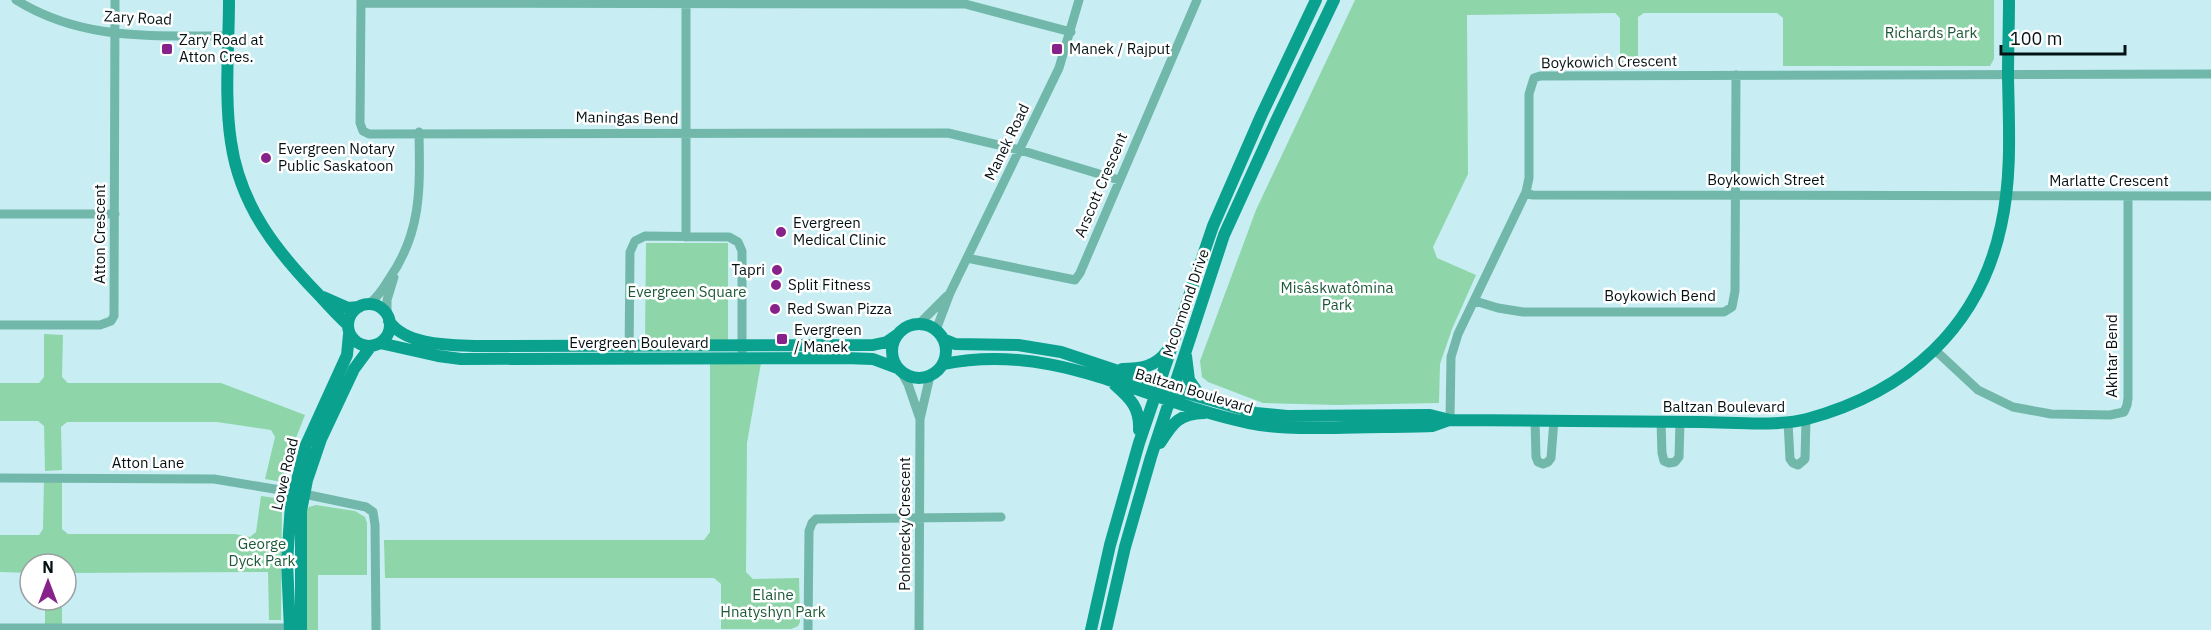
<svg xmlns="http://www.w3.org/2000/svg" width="2211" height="630" font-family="'IBM Plex Sans',sans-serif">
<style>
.green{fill:#8ed6aa}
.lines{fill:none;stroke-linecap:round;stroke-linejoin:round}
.street{stroke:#71b8ab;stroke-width:9}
.secondary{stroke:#0aa18e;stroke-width:12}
.poi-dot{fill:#87228a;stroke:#fff;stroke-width:2}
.labels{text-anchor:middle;stroke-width:5;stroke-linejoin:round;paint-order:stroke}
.street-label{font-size:15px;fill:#051214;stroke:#fff}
.park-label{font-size:15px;fill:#1d5939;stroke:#fff}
.poi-label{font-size:15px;fill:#051214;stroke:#fff;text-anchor:start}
</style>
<rect width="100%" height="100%" fill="#c8eef3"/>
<path class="green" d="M1355,0H1994V59L1990,66H1783V18L1777,13H1644L1638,17V66H1620V18L1615,13L1467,15L1468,174L1433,247L1437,258L1476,275L1452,329L1440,364L1439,403L1337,405L1263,403L1208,382L1202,377L1200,361L1256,210Z
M646,243H728V342H645Z
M44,334L63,335L62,377L68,383H221L305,415L287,461L282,482L265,479L275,437L271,430L217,422H67L61,427L62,470L45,471L44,426L38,421H0V383H39L44,377Z
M710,363H761L747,443L746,572L753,579L799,578L800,622L798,626L791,629H721V584L714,578H385L384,540H704L710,532Z
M44,478H62V529L68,534H235L250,537L256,532L261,496L275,498L282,506L281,620H269L268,572L66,573V564H30V573L0,572V535H39L43,529Z
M316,505L355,511L365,517L367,523V575H318V630H306V511L309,507Z
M45,600H62V628H45Z"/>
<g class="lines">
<path class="street" d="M16,0C84,42 153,35 229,36
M361,0L360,123L363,131L369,134L948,133L1020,150L1119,180
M361,3L965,4L1071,32
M1526,192L1532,195L2211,196
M0,214H115
M686,237V0
M967,258L1075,280L1080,273L1197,0
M1475,301L1498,308L1523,312H1724L1732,307L1735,291L1736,75
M369,304C378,297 383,289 389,279C422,232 420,188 419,132
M387,314V300L394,277
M919,324L947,296
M0,325H100L111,321L114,316L115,0
M936,330L950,293L1059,68L1079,0
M1935,350L1978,390L2013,407L2051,414L2110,415L2124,412L2127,405L2128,398V197
M629,358L630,252L635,241L645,236L729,237L738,242L742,251V351
M902,373L908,384L920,419
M1450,420L1451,357L1458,334L1526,192L1529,178V94L1534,78L1540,76L2211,74
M1535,420L1536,457L1538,462L1543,464L1548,462L1551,458L1554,420
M1661,422L1662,453L1664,461L1669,463L1675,462L1679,457L1680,422
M1788,422L1790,459L1793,463L1798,465L1805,459L1806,419
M0,478L214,479L304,494L366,507L373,512L375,525L376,630
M0,628H295
M808,630L809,531L812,523L816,519L1001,517
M919,630L920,419L930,376"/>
<path class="secondary" d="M229,0C229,47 224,96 231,142C240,205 276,251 319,295C328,305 337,315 348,325
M323,297L348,308L359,307
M348 325a21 21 0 1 1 42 0a21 21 0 1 1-42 0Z
M389,321C405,345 448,345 474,346L873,345L887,342L897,335
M892 351a27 27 0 1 1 54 0a27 27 0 1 1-54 0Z
M943,339L955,344L1018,345L1061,352L1172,389L1256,413L1287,416L1430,415L1450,420C1533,420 1616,422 1699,422C1732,422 1775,427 1807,419C1907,392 1979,328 2001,226C2012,177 2009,127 2008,77C2008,51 2009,26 2009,0
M380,343L438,356L461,359L845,358L873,359L897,368
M1186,356L1189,380L1201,397
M943,364C1057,341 1142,401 1249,423C1278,429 1306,428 1335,428C1368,427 1400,427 1432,426L1449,420
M1122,369C1140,369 1156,367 1167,351
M1115,385C1131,399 1140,408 1139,430
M1160,443C1173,423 1178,414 1204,413
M290,630L287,562L291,504L306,445L347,355L349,334
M301,630V511L307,480L321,439L354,369L371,346
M1091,630L1110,545L1139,443L1213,226L1261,116L1316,0
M1106,630L1125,547L1151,457L1224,235L1276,121L1334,0"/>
</g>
<g class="poi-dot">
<rect x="161" y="43" width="12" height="12" rx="3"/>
<rect x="1051" y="43" width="12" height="12" rx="3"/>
<circle cx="266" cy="158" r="6"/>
<circle cx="781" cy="232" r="6"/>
<circle cx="777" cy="270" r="6"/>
<circle cx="776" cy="285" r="6"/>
<circle cx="775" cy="309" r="6"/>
<rect x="776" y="333" width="12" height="12" rx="3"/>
</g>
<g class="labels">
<g class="street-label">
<text transform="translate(138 18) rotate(3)" y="5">Zary Road</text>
<text transform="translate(1609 62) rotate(-1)" y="5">Boykowich Crescent</text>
<text transform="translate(627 118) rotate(1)" y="5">Maningas Bend</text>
<text transform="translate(1007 142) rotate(-64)" y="5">Manek Road</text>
<text x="1766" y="185">Boykowich Street</text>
<text x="2109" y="186">Marlatte Crescent</text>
<text transform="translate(1101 185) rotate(-67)" y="5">Arscott Crescent</text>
<text transform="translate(100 234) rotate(-90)" y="5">Atton Crescent</text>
<text x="1660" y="301">Boykowich Bend</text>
<text transform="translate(1186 303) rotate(-71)" y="5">McOrmond Drive</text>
<text x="639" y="348">Evergreen Boulevard</text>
<text transform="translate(2112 356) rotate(-90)" y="5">Akhtar Bend</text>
<text transform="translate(1194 391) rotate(17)" y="5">Baltzan Boulevard</text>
<text x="1724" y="412">Baltzan Boulevard</text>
<text x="148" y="468">Atton Lane</text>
<text transform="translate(285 474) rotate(-77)" y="5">Lowe Road</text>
<text transform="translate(905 524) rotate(-90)" y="5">Pohorecky Crescent</text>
</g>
<g class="park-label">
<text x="1931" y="38">Richards Park</text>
<text x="1337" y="293">Misâskwatômina<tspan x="1337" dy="17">Park</tspan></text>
<text x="687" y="297">Evergreen Square</text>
<text x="262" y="549">George<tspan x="262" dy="17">Dyck Park</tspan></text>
<text x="773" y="600">Elaine<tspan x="773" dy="17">Hnatyshyn Park</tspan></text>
</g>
<g class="poi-label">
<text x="179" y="45">Zary Road at<tspan x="179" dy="17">Atton Cres.</tspan></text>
<text x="1069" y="54">Manek / Rajput</text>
<text x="278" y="154">Evergreen Notary<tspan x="278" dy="17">Public Saskatoon</tspan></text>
<text x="793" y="228">Evergreen<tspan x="793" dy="17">Medical Clinic</tspan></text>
<text x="765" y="275" text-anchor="end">Tapri</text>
<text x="788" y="290">Split Fitness</text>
<text x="787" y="314">Red Swan Pizza</text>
<text x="794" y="335">Evergreen<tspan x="794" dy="17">/ Manek</tspan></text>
</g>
</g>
<g transform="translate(48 582)"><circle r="28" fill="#ffffff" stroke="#9ba0a1" stroke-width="1.5"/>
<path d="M0-4.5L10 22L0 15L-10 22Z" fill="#87228a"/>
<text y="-9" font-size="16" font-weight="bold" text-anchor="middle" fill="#051214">N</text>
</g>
<path d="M2001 45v9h124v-9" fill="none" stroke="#051214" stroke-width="3"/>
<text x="2010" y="45" font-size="18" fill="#051214" stroke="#ffffff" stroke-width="4.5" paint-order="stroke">100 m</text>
</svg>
